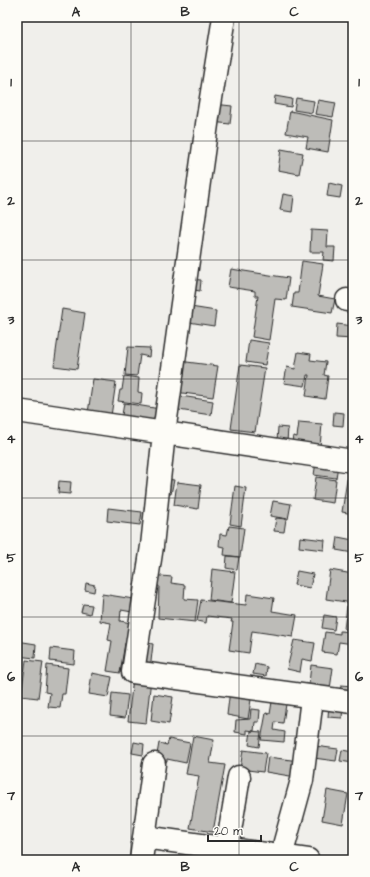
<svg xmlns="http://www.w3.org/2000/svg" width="370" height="877" font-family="'Architects Daughter',sans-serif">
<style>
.building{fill:#bdbcb8;stroke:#2b2b2b}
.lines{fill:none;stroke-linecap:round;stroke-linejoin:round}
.minor-casing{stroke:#2b2b2b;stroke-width:25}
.minor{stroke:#fdfcf7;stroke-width:22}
.grid{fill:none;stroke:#2b2b2b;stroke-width:1;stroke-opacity:0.55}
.neatline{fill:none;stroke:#2b2b2b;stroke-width:1.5}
.grid-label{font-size:13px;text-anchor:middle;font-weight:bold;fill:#2b2b2b}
</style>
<rect width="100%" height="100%" fill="#f0efeb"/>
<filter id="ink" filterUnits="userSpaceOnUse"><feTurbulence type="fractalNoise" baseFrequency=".025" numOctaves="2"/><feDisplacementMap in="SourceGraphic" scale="8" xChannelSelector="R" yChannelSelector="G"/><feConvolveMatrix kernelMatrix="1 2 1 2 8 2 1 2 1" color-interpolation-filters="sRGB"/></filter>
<g filter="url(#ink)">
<path class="building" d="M275,96L292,99L291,107L274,104Z
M296,98L314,101L312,113L294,110Z
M318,100L336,103L333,117L315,114Z
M214,104L232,106L230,124L212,122Z
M290,111L333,120L328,152L306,148L308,137L286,133Z
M281,149L303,153L299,174L278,170Z
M329,183L342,186L340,198L327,196Z
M283,194L294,196L292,212L280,210Z
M311,230L328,231L327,247H335L334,261L323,260L324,252H310Z
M302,261L323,264L318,296L335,299L332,313L292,307L294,293H298Z
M351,267H353V282H350Z
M231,269L289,278L286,300L275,299L269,340L252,337L258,296H255V291L228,287Z
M190,279L201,280L200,291L189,289Z
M184,306L216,311L214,326L182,321Z
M62,309L85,313L77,369L54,366Z
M337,324L353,326V339L336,338Z
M249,340L269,343L265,365L246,362Z
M128,347L150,348L149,357L140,355L137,376L125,375Z
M298,352L311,354L310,360L326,362L324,375L328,376L325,399L306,396L309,375H307L305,386L284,383L287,367L295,369Z
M179,361L218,366L213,397L175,392Z
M240,365L265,368L255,432L231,429Z
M124,376L139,378L138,392L142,393L141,404L118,401L120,390H122Z
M93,379L116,382L111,416L88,413Z
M174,395L213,401L211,415L172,409Z
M124,403L160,409L157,427L121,421Z
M334,412L344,413L343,426L333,425Z
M299,422L322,424L320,447L291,448L293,436L297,437Z
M278,427L288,428L287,442L277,441Z
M316,462L338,465L336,478L314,475Z
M349,467L353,468V514L342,512Z
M316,477L336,480L333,503L313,500Z
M160,478L174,480L171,494L158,492Z
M59,481L71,482L70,494L58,493Z
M177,482L201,485L198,509L174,505Z
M235,486L246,488L241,526L230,524Z
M273,501L291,504L288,519L270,516Z
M108,508L142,512L140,525L107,521Z
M276,518L286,519L284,532L274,531Z
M229,526L244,528L240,557L224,555L225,547L219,546L220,534L227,535Z
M300,537L325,540L324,550L299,547Z
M338,537L353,540V553L336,550Z
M227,556L239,557L237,570L226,568Z
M212,569L235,572L231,603L209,600Z
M330,570L353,574V603L326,599Z
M297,571L313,574L310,588L294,585Z
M151,575L172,577L171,583L185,585L184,599L198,600L195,622L158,618L159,586L150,585Z
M86,583L95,585L94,592L85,590Z
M102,594L140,600L138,613L121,610L120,621L137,624L134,645L125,643L120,673L107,671L112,641L108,640L111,623L100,621Z
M247,594L274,598L272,611L297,615L293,637L252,631L249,653L229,650L233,622H231L232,619L207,616L206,623L197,621L201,600L246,605Z
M83,604L92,605L90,614L81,612Z
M347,606L353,607V630L344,629Z
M324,615L336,617L334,630L322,628Z
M340,631L353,632V644L339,642L337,654L322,652L325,632L340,634Z
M294,640L315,643L312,661L302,659L300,672L287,669Z
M17,641L36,644L35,658L17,656Z
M141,642L153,644L150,670L137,668Z
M51,648L75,651L74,664L50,661Z
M17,658H21L17,692Z
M26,660L43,662L38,698L21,696Z
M255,664L267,667L266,676L253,674Z
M47,665L68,668L65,694H62L60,708L48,707L50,693L45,692Z
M311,665L333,668L329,696L308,693Z
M92,673L112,677L108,697L89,694Z
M133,678L151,679L146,723L128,721Z
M353,683V699L339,698L341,685L353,686Z
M230,690L252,693L248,719L227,715Z
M112,693L128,695L125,718L110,716Z
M154,694L173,697L169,724L151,721Z
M273,696L287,698L283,723L275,722L274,730L285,732L284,742L261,740L266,713L270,714Z
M329,704L343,706L342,718L328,717Z
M251,709L260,710L259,722H255L254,731L247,730V734L235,732L236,720L250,719Z
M251,731L261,732L259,747L249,745Z
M193,736L214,740L210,763L225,765L213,832L190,828L199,776L186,774Z
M169,739L190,743L186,763L167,759V762L156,760L159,743L167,745Z
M134,742L144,744L143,755L132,753Z
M307,745L338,749L336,761L306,757Z
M243,750L266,753L263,772L240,769Z
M342,750L353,752V763L340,761Z
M268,757L299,761L296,777L266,772Z
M327,790L348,794L343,824L322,820Z"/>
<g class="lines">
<defs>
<path id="minor" d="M224,17L208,117L164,433L152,546L133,672L353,702
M347,300L353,301
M17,411L353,461
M144,837L308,860
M141,860L154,764
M225,860L239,777
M280,860L302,780L312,698"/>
</defs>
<use href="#minor" class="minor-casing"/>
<use href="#minor" class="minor"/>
</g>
</g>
<path class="grid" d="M131,17V860M239,17V860M17,141H353M17,260H353M17,379H353M17,498H353M17,617H353M17,736H353"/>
<rect width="370" height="877" fill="none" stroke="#fdfcf7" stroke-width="44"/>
<path d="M208 835v6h53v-6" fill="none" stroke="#2b2b2b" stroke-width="2"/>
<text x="214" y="835" font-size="12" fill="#2b2b2b" stroke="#fdfcf7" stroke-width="3" paint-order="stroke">20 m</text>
<rect x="22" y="22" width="326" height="833" class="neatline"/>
<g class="grid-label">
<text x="76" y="16">A</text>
<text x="185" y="16">B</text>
<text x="294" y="16">C</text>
<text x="11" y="86">1</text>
<text x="359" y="86">1</text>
<text x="11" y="205">2</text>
<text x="359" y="205">2</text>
<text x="11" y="324">3</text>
<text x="359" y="324">3</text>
<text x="11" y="443">4</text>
<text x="359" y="443">4</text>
<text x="11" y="562">5</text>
<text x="359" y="562">5</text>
<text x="11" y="681">6</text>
<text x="359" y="681">6</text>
<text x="11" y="800">7</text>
<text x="359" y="800">7</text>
<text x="76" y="871">A</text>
<text x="185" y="871">B</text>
<text x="294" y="871">C</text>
</g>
</svg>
